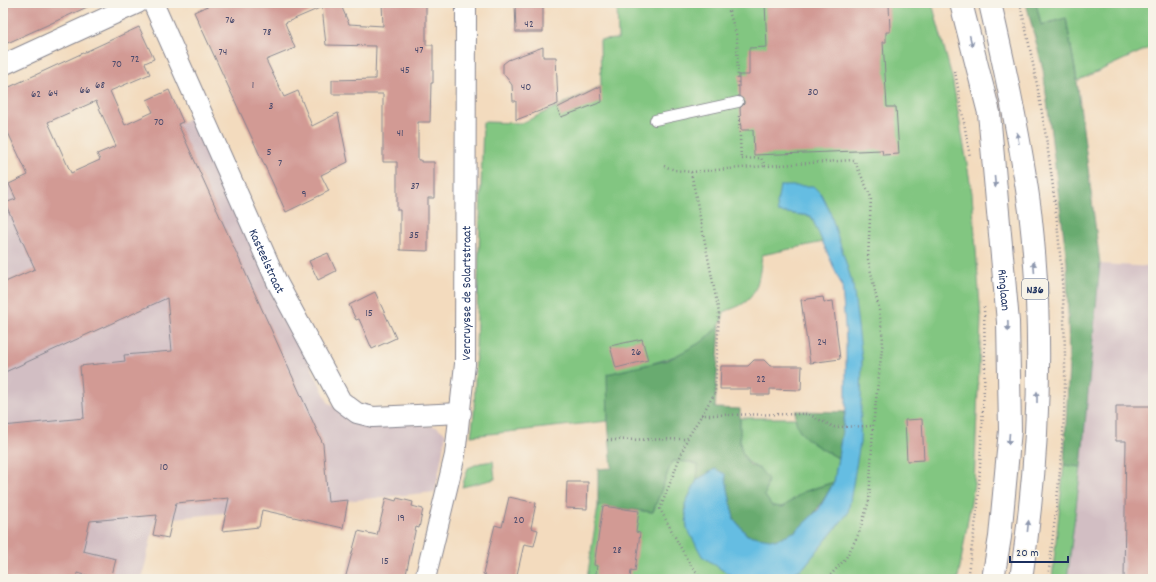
<svg xmlns="http://www.w3.org/2000/svg" width="1156" height="582" font-family="Dekko,sans-serif">
<style>
.industrial{fill:#d2bec3}
.green{fill:#82c681;stroke:#4e7a70}
.forest{fill:#69ab6f;stroke:#426d66}
.water{fill:#65bde2;stroke:#4076a0}
.building{fill:#d29a94;fill-rule:evenodd}
.lines{fill:none;stroke-linecap:round;stroke-linejoin:round}
.service-casing{stroke:#87858e;stroke-width:12}
.minor-casing{stroke:#87858e;stroke-width:22}
.primary-casing{stroke:#87858e;stroke-width:24}
.path{stroke:#87858e;stroke-width:2.5;stroke-dasharray:1 3;stroke-linecap:butt}
.service{stroke:#fff;stroke-width:10}
.minor{stroke:#fff;stroke-width:20}
.primary{stroke:#fff;stroke-width:22}
.oneway{fill:#8d97ae}
.labels{text-anchor:middle;stroke-width:3;stroke-linejoin:round;paint-order:stroke}
.number-label{font-size:11px;fill:#494a6c}
.shield{fill:#f7f3e8;stroke:#5d6a87;stroke-width:1}
.shield-label{font-size:12px;font-weight:bold;fill:#1b2f5e}
.street-label{font-size:13px;fill:#1b2f5e;stroke:#f7f3e8}
</style>
<rect width="100%" height="100%" fill="#f7f3e8"/>
<filter id="ink" filterUnits="userSpaceOnUse"><feTurbulence type="fractalNoise" baseFrequency=".025" numOctaves="2"/><feDisplacementMap in="SourceGraphic" scale="8" xChannelSelector="R" yChannelSelector="G"/><feConvolveMatrix kernelMatrix="1 2 1 2 8 2 1 2 1" color-interpolation-filters="sRGB"/></filter>
<filter id="wash" filterUnits="userSpaceOnUse"><feTurbulence type="fractalNoise" baseFrequency=".012" numOctaves="4" result="noise"/><feDisplacementMap in="SourceGraphic" scale="16" xChannelSelector="R" yChannelSelector="G"/><feGaussianBlur stdDeviation="0.9" result="paint"/><feColorMatrix in="noise" values="0 0 0 0 0 0 0 0 0 0 0 0 0 0 0 0 0 1.4 0 .05"/><feComposite in="paint" operator="in"/></filter>
<g filter="url(#wash)">
<rect width="100%" height="100%" fill="#f3dbbe"/>
<path class="industrial" d="M193,117L328,402L344,415L437,427L446,434L435,492L155,520L142,579H3V171L16,199Z
M1100,264L1153,267V579H1067L1081,467Z"/>
<path class="green" d="M617,3H932L952,77L972,193L981,320L974,484L958,579H781L803,568L848,513L862,359L830,212H779L811,216L823,242L762,255C760,270 759,294 744,303C739,307 730,309 724,312C723,316 722,322 719,326C694,358 644,365 608,374V421L471,436L474,414L483,122L522,123L601,86L600,40L618,39Z
M1036,3H1153V46L1077,81L1066,18L1041,25Z
M740,418H795C805,442 817,446 838,458L834,482L803,492L783,507L772,506L765,496L760,469C736,459 740,440 740,418Z
M493,461L495,479L462,487L468,468L480,463Z
M672,461L689,462L699,465L697,480L685,505L687,528L728,574L747,579H587L598,506L653,512Z
M1064,465L1081,467L1067,579H1052Z"/>
<path class="forest" d="M1026,3H1036L1041,25L1066,18L1077,81L1100,264L1081,467L1064,465L1069,364L1067,262L1043,69Z
M720,325L715,408L740,409V445L744,457L750,465L760,469L768,479L765,496L772,506L783,507L803,492L834,482C821,505 804,534 775,540C767,541 755,537 747,535L734,519L730,499L716,469L697,480L698,465L689,462L672,461L653,512L598,506V469L612,468L608,421L607,374L668,360L703,341Z
M796,411L845,412L838,458C821,448 791,436 796,411Z"/>
<path class="water" d="M780,186H813L821,194L830,212L853,285L862,359L860,443L848,513L803,568L781,579H747L728,574L702,556L687,528L685,504L697,480L715,469L725,474L734,519L747,535L775,540L796,531L819,509L834,482L846,408V340L842,286L811,216L778,212L777,203Z"/>
<g id="blocks">
<path class="building" d="M3,3H96L3,45Z
M214,3H340L349,24L383,26L382,3H426V45H433V83H431L430,122H418V160H421V162H434V198H428V251L400,250V210H397V162H383V94H332V80L375,79L376,46L326,45L322,7L285,23L295,48L266,60L284,97L298,91L312,126L338,113L348,162L321,175L329,191L286,212L194,12Z
M515,3H543V32H516Z
M765,3H889L890,32H886V42H883L887,107H896L899,154L883,155L882,150L754,155L753,130H741L740,108L744,104V101L739,96V75H749V48L767,47Z
M139,27L154,59L145,63L150,74L110,91L125,125L153,112L147,100L169,90L183,122L178,124L323,444L328,502L348,500L343,528L262,510L259,527L222,531L229,498L176,503L168,538L153,535L157,515L90,521L83,551L116,559L111,579H102L77,573L76,579H3V426L84,418L80,366L125,361L124,355L172,351L167,298L3,373V283L35,269L5,203L16,199L9,184L28,175L3,122V90ZM96,101L116,146L97,154L100,160L71,173L48,122Z
M543,47V57H556L558,104L516,120V101H513L512,85L503,73V64L508,60Z
M601,86L602,102L561,117L557,108Z
M328,253L336,271L318,280L309,261Z
M375,292L396,338L372,349L359,319L356,320L349,305Z
M823,297L824,302L833,301L840,359L810,363L801,300Z
M642,339L648,360L616,368L610,346Z
M754,360H764L770,366H802L801,390L770,389V395H751V389H720L721,366H748Z
M1116,406H1153V579H1124L1126,441H1116Z
M922,419L924,460L907,461L905,420Z
M567,482H588L587,509L566,508Z
M509,497L536,503L531,528L538,530L534,546L524,544L516,579H485L486,575L483,574L495,525L502,527Z
M386,498L396,501L397,498L413,502L412,506L423,509L419,528L416,527L405,579H345L358,531L377,535Z
M603,506L639,511L636,532L640,533L635,571L631,570L630,579H595L597,566L594,565Z"/>
</g>
</g>
<g filter="url(#ink)">
<use href="#blocks" fill-opacity="0" stroke="#87858e" stroke-width="1"/>
<g class="lines">
<defs>
<path id="service" d="M655,120L738,102"/>
<g id="minor">
<path id="s1" d="M153,3L277,282L341,401L357,413L373,417L461,413"/>
<path d="M3,65L138,3"/>
<path id="s2" d="M425,579L455,455L465,364L466,3"/>
</g>
<g id="primary">
<path id="s3" d="M961,3L989,113L1008,322L1010,430L1000,537L993,579"/>
<path d="M990,3C1006,72 1021,141 1030,211C1044,332 1039,458 1021,579"/>
</g>
</defs>
<use href="#service" class="service-casing"/>
<use href="#minor" class="minor-casing"/>
<use href="#primary" class="primary-casing"/>
<path class="path" d="M1020,3C1047,121 1064,241 1065,362C1066,435 1056,507 1048,579
M729,11L737,37L738,89
M955,71L970,157
M739,116L741,159L761,158L765,166L854,160L871,197L868,259L879,309L883,340L873,426L869,501L859,533L846,558L827,579
M664,166L675,170L691,172L719,313L715,393L687,439L660,509L689,563L702,579
M691,172L765,166
M701,415L808,414L834,427L873,426
M607,440L687,439
M967,579L978,506L985,367L984,305"/>
<use href="#service" class="service"/>
<use href="#minor" class="minor"/>
<use href="#primary" class="primary"/>
</g>
<defs><path id="oneway-solid" d="M-6-.8H1V-3.2L6.5 0L1 3.2V.8H-6Z"/></defs>
<g class="oneway">
<use href="#oneway-solid" transform="translate(971 41) rotate(76)"/>
<use href="#oneway-solid" transform="translate(1018 138) rotate(-99)"/>
<use href="#oneway-solid" transform="translate(995 182) rotate(85)"/>
<use href="#oneway-solid" transform="translate(1034 267) rotate(-94)"/>
<use href="#oneway-solid" transform="translate(1008 326) rotate(88)"/>
<use href="#oneway-solid" transform="translate(1037 397) rotate(-90)"/>
<use href="#oneway-solid" transform="translate(1009 439) rotate(95)"/>
<use href="#oneway-solid" transform="translate(1028 526) rotate(-84)"/>
</g>
</g>
<g class="labels">
<g class="number-label">
<text x="230" y="23">76</text>
<text x="529" y="27">42</text>
<text x="267" y="35">78</text>
<text x="419" y="53">47</text>
<text x="223" y="55">74</text>
<text x="135" y="62">72</text>
<text x="117" y="67">70</text>
<text x="405" y="73">45</text>
<text x="100" y="88">68</text>
<text x="253" y="88">1</text>
<text x="526" y="90">40</text>
<text x="85" y="93">66</text>
<text x="813" y="95">30</text>
<text x="53" y="96">64</text>
<text x="36" y="97">62</text>
<text x="271" y="109">3</text>
<text x="159" y="125">70</text>
<text x="400" y="136">41</text>
<text x="269" y="155">5</text>
<text x="280" y="166">7</text>
<text x="415" y="189">37</text>
<text x="304" y="197">9</text>
<text x="414" y="238">35</text>
<text x="369" y="316">15</text>
<text x="822" y="345">24</text>
<text x="636" y="355">26</text>
<text x="761" y="382">22</text>
<text x="164" y="470">10</text>
<text x="401" y="521">19</text>
<text x="519" y="523">20</text>
<text x="617" y="553">28</text>
<text x="385" y="564">15</text>
</g>
<rect class="shield" x="1022" y="279" width="26" height="20" rx="3"/>
<g class="shield-label">
<text x="1035" y="293">N36</text>
</g>
<g class="street-label">
<text dy="5" stroke="none"><textPath href="#s1" startOffset="282">Kasteelstraat</textPath></text>
<text dy="5" stroke="none"><textPath href="#s3" startOffset="291">Ringlaan</textPath></text>
<text dy="5" stroke="none"><textPath href="#s2" startOffset="290">Vercruysse de Solartstraat</textPath></text>
</g>
</g>
<rect width="1156" height="582" fill="none" stroke="#f7f3e8" stroke-width="16"/>
<path d="M1010 556v6h58v-6" fill="none" stroke="#1b2f5e" stroke-width="2"/>
<text x="1016" y="556" font-size="12" fill="#1b2f5e" stroke="#f7f3e8" stroke-width="3" paint-order="stroke">20 m</text>
</svg>
